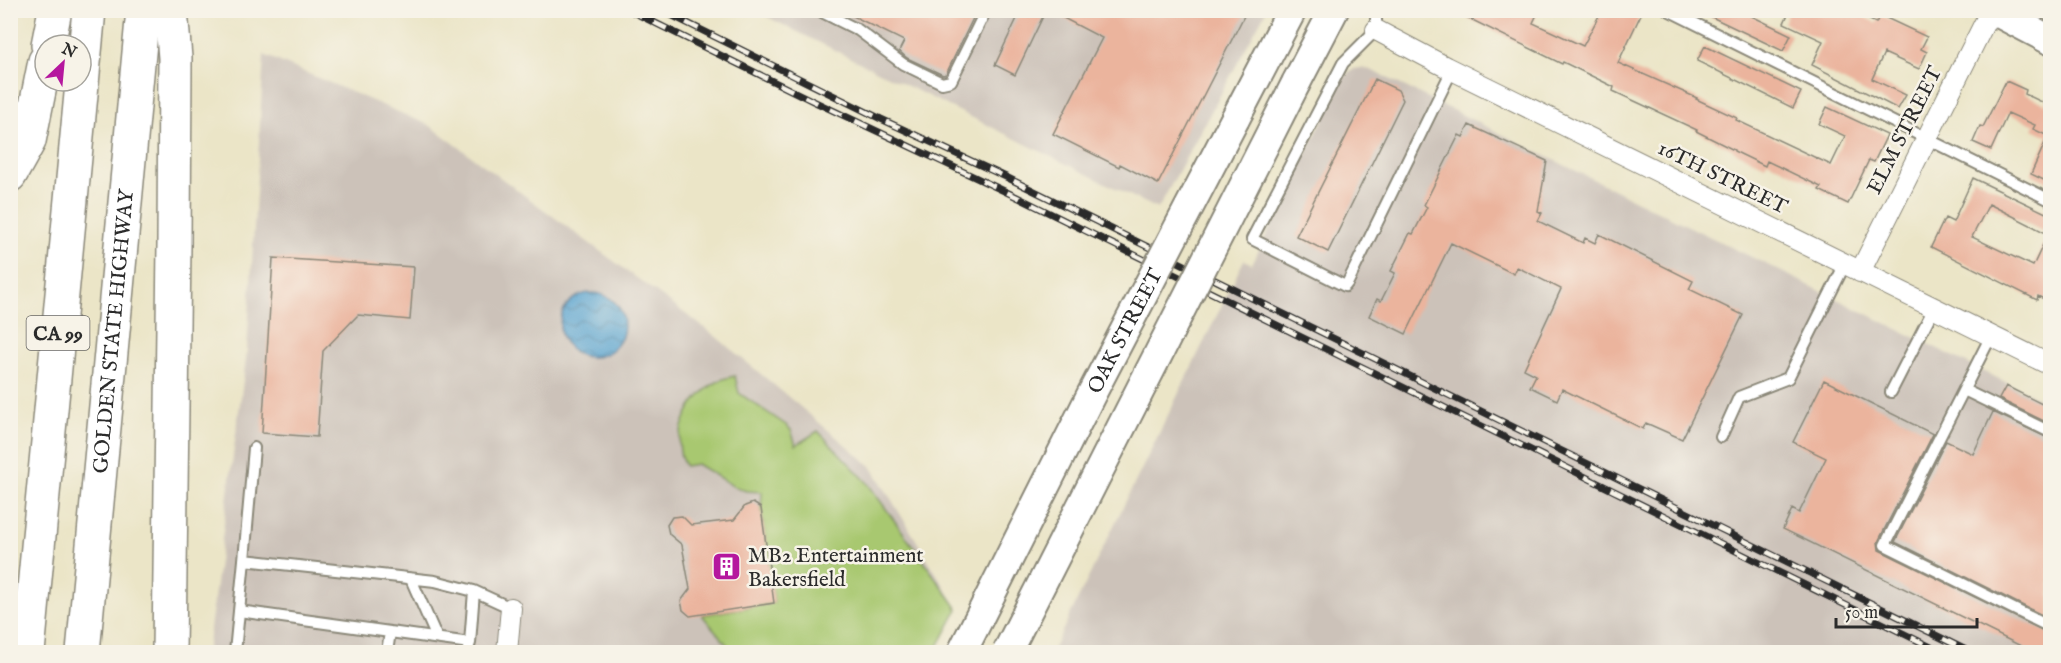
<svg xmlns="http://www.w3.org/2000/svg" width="2061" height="663" font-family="'IM FELL English',serif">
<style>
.industrial{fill:#ccc2b9}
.pitch{fill:#a8c870;stroke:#6a7a4e;stroke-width:1.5}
.water{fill:url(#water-waves);stroke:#41667d;stroke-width:1.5}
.building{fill:#ebb49d;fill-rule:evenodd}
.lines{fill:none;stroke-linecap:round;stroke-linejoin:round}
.lane-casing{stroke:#8b8879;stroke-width:14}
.street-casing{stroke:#8b8879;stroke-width:22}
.secondary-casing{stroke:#8b8879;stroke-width:32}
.highway-casing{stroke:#8b8879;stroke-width:36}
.lane{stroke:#fff;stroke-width:10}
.street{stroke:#fff;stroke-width:20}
.secondary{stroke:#fff;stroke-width:28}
.highway{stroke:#fff;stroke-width:33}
.rail-casing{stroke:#2b2b2b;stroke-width:7}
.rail{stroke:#f7f3e8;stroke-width:4.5;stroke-dasharray:14;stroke-linecap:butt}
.secondary-bridge-casing{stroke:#8b8879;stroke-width:32;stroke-linecap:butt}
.secondary-bridge{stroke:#fff;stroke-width:28}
.labels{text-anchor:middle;stroke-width:5;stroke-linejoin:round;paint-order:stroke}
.shield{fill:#f7f3e8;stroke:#686764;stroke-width:1.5}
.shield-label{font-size:20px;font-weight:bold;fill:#2b2b2b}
.street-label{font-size:21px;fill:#2b2b2b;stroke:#f7f3e8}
.poi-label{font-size:21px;fill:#2b2b2b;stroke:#f7f3e8;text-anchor:start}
</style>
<defs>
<pattern id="water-waves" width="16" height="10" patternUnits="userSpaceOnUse" patternTransform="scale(1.5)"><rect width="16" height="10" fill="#57a2cf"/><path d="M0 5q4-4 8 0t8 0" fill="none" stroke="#4884a8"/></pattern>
</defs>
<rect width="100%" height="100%" fill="#f7f3e8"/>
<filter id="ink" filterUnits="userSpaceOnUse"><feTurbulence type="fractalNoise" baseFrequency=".0167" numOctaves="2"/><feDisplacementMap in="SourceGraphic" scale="12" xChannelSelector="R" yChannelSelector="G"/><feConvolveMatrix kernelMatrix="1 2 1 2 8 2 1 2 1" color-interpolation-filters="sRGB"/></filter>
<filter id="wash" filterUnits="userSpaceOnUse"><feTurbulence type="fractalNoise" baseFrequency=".008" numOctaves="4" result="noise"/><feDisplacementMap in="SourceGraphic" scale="24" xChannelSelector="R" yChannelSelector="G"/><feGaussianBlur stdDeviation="1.35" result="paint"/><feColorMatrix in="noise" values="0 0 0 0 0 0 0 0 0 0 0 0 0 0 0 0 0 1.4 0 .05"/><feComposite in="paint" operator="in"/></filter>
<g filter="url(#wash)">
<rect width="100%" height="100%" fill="#ebe5c7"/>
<path class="industrial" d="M755,11H1266L1158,209Z
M264,55L429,125L714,335L871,466L958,609L935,652H207L247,351Z
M1362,68L1371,70L2050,404V652H1052L1244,260L1252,264L1343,78L1354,69Z"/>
<path class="pitch" d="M735,376L739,393L786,425L791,430L796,445L818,431L866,481L958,609L935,652H733L702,615L774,603L761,508L762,492L746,491L733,486L697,464L685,466C668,437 692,393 721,380C725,378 730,377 735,376Z"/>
<path class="water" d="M560 325a32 32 0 1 1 64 0a32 32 0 1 1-64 0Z"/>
<g id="blocks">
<path class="building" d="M841,10H977L946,74L943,75L907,58L899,51L904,41Z
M1021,10H1046L1015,75L995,65Z
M1048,10H1247L1158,184L1120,164L1119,167L1053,134L1102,38Z
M1452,10H1539L1533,23L1583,46L1602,10H1643L1618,63L1697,98L1696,99L1737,118L1736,120L1831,165L1845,136L1819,124L1827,107L1887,135L1874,162L1869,160L1848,204L1819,190L1821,187L1767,161L1765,166L1734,151V150L1696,131L1697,130L1613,91L1614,87L1563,62L1562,64Z
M1697,10H1739L1791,35L1783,51Z
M1790,10H1849L1876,23L1880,15L1927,37L1921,49L1927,52L1919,69L1884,53L1872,79L1906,95L1898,109L1812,65L1823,41L1784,23Z
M1705,46L1801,92L1793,108L1697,61Z
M1375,79L1398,90L1403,100L1328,252L1296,236Z
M2006,81L2026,90L2025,94L2046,104L2050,94V183L2031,174L2048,136L2033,129L2035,125L2008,113L1991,150L1973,142L1980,126L1983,127Z
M1469,125L1547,161L1538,211L1542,213L1538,221L1583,243L1585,238L1595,243L1599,234L1693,281L1689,289L1743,315L1682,439L1646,423L1643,429L1562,389L1557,400L1530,387L1536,375L1524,369L1561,289L1517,267L1514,274L1451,243L1406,334L1369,316L1377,299L1381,301L1395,273L1391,271L1410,233L1413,234L1427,207L1424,205L1459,135L1463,137Z
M1973,178L2050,215V302L2038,296L2037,300L1931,247L1945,218L1953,222ZM1989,204L2048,234L2033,266L1972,237Z
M273,258L414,267L410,320L358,315L323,351L317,437L262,433Z
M1824,380L1933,434L1878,542L1879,550L2050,634V652H2033L1783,529L1792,509L1799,513L1826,458L1793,442Z
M2006,386L2050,408V424L1999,399Z
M1993,412L2050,439V619L1895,542L1946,441L1973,454Z
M753,503L761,508L774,603L690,616L683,610L681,601L690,589L682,545L669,534L667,525L672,517L682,516L691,525L734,520L745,506Z"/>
</g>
</g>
<g filter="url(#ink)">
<use href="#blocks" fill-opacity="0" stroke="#8b8879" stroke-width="1.5"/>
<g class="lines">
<defs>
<path id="lane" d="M818,10L858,30L903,64L942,83L951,81L986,10
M1376,10V30L1343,63L1252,239L1345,286L1348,282L1452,70
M1668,10L2050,200
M1991,336L1885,545L2050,627
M1964,390L2050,432
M1891,392L1934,308
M1721,437L1739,397L1788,378L1845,264
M244,560L254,448
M411,579L437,638
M239,611L390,632
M235,652L244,560L435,581L474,591L511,608
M387,652L390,632L470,643
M467,652L470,643L474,591"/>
<path id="street" d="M1376,30L1446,67L2050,365
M1860,272L1991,10
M507,652L511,608"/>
<path id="secondary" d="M1993,10L2050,40
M1296,83L1334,10
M1235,119L1292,10"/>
<g id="highway">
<path d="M48,45L55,10"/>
<path d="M10,175L29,141L45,61"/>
<path d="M28,652L89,10"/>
<path id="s1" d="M83,652L143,10"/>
<path d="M169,652L174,245L175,58L171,10"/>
</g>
</defs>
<use href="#lane" class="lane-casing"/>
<use href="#street" class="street-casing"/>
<use href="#secondary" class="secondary-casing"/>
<use href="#highway" class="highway-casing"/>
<use href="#lane" class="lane"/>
<use href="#street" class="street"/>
<use href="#secondary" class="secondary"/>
<use href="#highway" class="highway"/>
<defs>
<path id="rail" d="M629,10L813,101L1017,197L1941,652
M661,10L881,119L1006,177L1970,652"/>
</defs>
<use href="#rail" class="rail-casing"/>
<use href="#rail" class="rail"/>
<defs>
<g id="secondary-bridge">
<path id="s2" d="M962,652L1091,395L1235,119"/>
<path d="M1007,652L1296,83"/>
</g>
</defs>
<use href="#secondary-bridge" class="secondary-bridge-casing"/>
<use href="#secondary-bridge" class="secondary-bridge"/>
</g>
</g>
<defs>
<symbol id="building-square" viewBox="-11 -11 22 22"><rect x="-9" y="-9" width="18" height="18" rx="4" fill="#b5179e" stroke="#f7f3e8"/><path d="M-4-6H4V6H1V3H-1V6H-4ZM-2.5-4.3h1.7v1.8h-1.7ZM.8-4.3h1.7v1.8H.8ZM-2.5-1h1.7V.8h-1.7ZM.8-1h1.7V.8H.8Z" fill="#fff"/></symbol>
</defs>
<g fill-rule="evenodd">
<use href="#building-square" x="710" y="550" width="33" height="33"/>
</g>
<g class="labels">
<rect class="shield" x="26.5" y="316" width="63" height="34" rx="4.5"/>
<g class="shield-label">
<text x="58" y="340">CA 99</text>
</g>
<g class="street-label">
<text transform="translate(1904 130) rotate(-63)" y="7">ELM STREET</text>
<text transform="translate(1723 177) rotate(26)" y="7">16TH STREET</text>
<text dy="7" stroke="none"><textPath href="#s2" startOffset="360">OAK STREET</textPath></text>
<text dy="7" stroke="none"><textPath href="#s1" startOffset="322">GOLDEN STATE HIGHWAY</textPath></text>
</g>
<g class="poi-label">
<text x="748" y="562">MB2 Entertainment<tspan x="748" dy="24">Bakersfield</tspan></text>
</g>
</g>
<rect width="2061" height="663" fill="none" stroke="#f7f3e8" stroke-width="36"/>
<g transform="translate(63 63) rotate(26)"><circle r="28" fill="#f7f3e8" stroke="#a5a39c" stroke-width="1.5"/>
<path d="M0-4.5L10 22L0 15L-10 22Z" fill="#b5179e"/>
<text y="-9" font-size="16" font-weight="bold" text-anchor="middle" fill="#2b2b2b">N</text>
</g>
<path d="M1836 618v9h141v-9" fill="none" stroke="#2b2b2b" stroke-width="3"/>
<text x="1845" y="618" font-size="18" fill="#2b2b2b" stroke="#f7f3e8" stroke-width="4.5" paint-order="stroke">50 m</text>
</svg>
